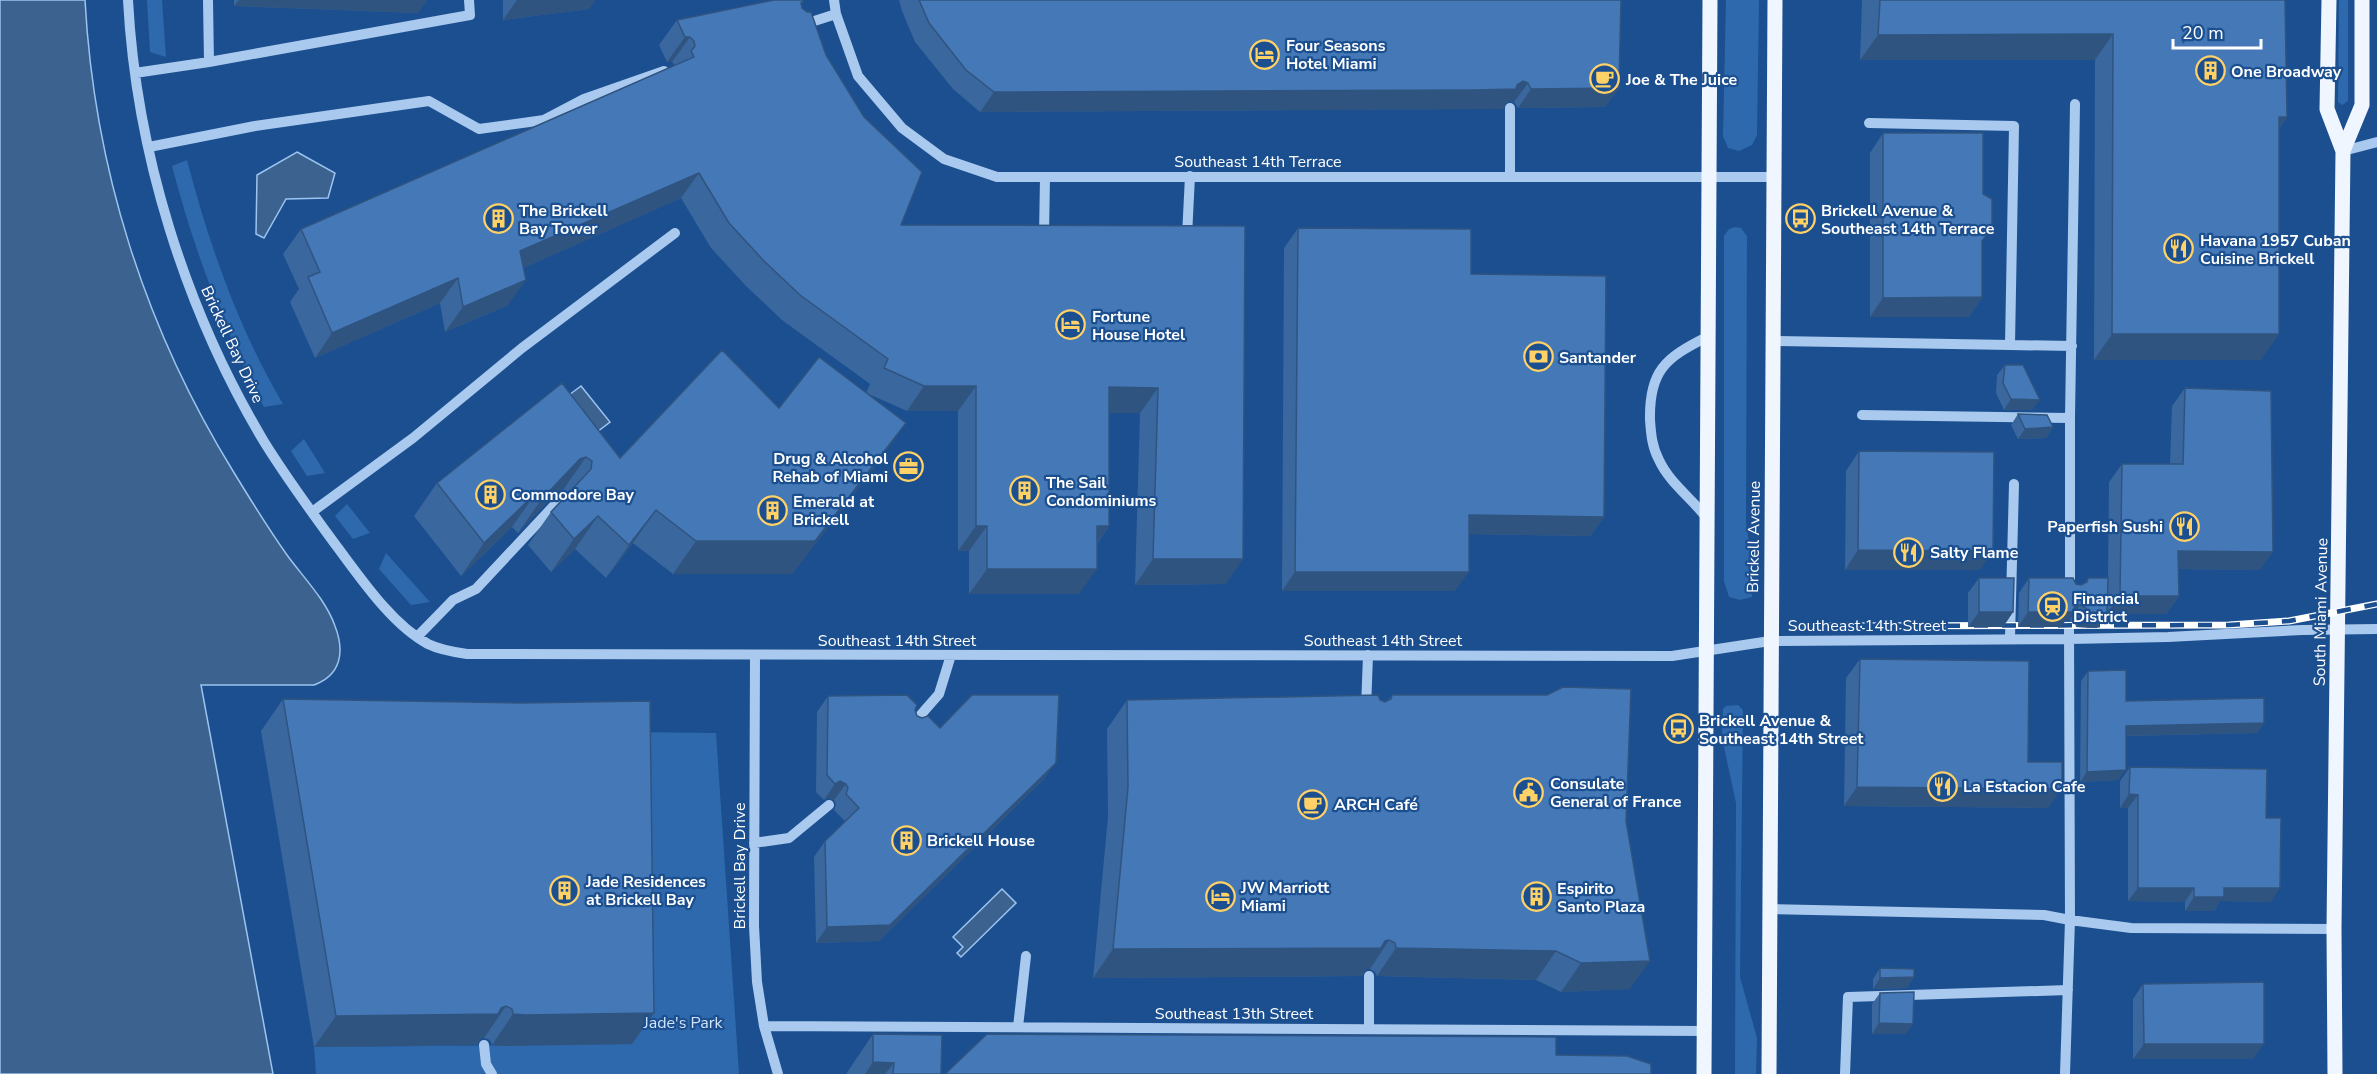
<svg xmlns="http://www.w3.org/2000/svg" width="2377" height="1074" font-family="'Nunito Sans',sans-serif">
<style>
.green{fill:#2e69ad}
.water{fill:#3c6290;stroke:#9cc4f0;stroke-width:1.5}
.lines{fill:none;stroke-linecap:round;stroke-linejoin:round}
.minor{stroke:#a9c9ee;stroke-width:10}
.major{stroke:#f0f6ff;stroke-width:15}
.rail-casing{stroke:#fff;stroke-width:7}
.rail{stroke:#1b4f8f;stroke-width:4.5;stroke-dasharray:14;stroke-linecap:butt}
.wall{fill:#3a679d}
.shaded-wall{fill:#305480}
.building{fill:#4478b7;stroke:#305480;stroke-width:1.5}
.labels{text-anchor:middle;stroke-width:4.5;stroke-linejoin:round;paint-order:stroke}
.poi-label{font-size:16px;font-weight:bold;fill:#fff;stroke:#1b4f8f;text-anchor:start}
.street-label{font-size:16px;fill:#fff;stroke:#1b4f8f}
.park-label{font-size:16px;fill:#cfe3fa;stroke:#1b4f8f}
</style>
<rect width="100%" height="100%" fill="#1b4f8f"/>
<path class="green" d="M147,0H162L166,57L150,52Z
M1726,0H1759L1757,135L1752,145L1739,151L1728,148L1723,136Z
M2339,0H2348V101L2342,105L2338,102Z
M187,160C209,244 238,328 283,404L264,407C224,330 194,250 172,166Z
M1735,227L1741,228L1747,236L1746,523L1754,574L1752,597L1740,600L1729,597L1724,581V236L1729,229Z
M304,439L325,473L307,476L291,451Z
M347,504L370,533L353,539L335,516Z
M386,553L430,602L411,605L379,569Z
M1738,705L1743,710L1740,977L1757,1038L1756,1074H1735L1736,803L1722,738L1723,709L1726,706Z
M628,732L716,733L739,1074H316L314,1047L632,1044Z"/>
<path class="water" d="M0,0H85C94,168 145,328 233,471C250,499 268,528 287,555C303,577 326,600 335,626C345,652 341,675 314,685H201L273,1074H0Z
M297,152L335,173L328,198L286,199L264,238L256,234L257,175Z
M581,386L610,422L597,432L565,398Z
M1002,889L1016,903L961,957L957,953L963,947L953,937Z"/>
<g class="lines">
<path class="minor" d="M128,0C136,152 185,309 263,440C285,476 310,510 335,544C360,577 391,624 428,644C440,650 453,652 467,654L1672,656L1770,641L2070,639L2168,637L2302,630L2377,629
M208,0L209,62
M834,0L836,14L858,76L902,128L944,159L997,177H1774
M802,25L836,14
M135,73L209,62L470,15L469,0
M149,147L255,126L429,101L479,129L544,120L584,99L664,71
M2343,151L2377,142
M1510,176V108
M1045,177L1044,236H1048
M1187,236L1190,176
M1773,341L2010,345L2014,126L1869,123
M2010,345L2072,346
M1862,415L2070,418L2075,104
M312,512L413,438L522,348L675,233
M1706,517C1691,498 1669,482 1659,460C1652,447 1651,434 1650,420C1649,371 1665,358 1707,337
M2070,592V418
M417,637L453,600L476,589L562,497
M2010,638L2014,484
M755,655L754,926L757,982L764,1026L778,1074
M1366,709L1368,655
M911,726L939,694L951,655
M754,843L789,838L829,805
M1770,909L2044,915L2070,920L2069,627
M764,1026L1704,1031
M1018,1027L1026,956
M1369,1029V976
M484,1045L486,1064L492,1074
M1845,1074L1848,997L2068,990
M2065,1074L2070,920L2131,928L2334,929"/>
<path class="major" d="M2329,0L2327,109L2343,151
M1704,1074L1710,0
M1769,1074L1775,0
M2335,1074L2334,929L2343,151L2362,105V0"/>
<defs>
<path id="rail" d="M1806,626L2229,625L2289,621L2377,604"/>
</defs>
<use href="#rail" class="rail-casing"/>
<use href="#rail" class="rail"/>
</g>
<path class="wall" d="M234,0H427L418,13L234,6Z
M503,0H595L589,9L503,20Z
M804,0L802,4V8L826,55L901,225L1245,226L1226,584L1135,585L1140,413H1109V526L1097,544L1079,594H969V551H958V411H907L866,393L870,384L782,320L746,286L711,248L681,198L523,268L508,305L445,332L440,303L315,358L290,302L299,289L283,254L301,229L675,65L672,62H667L659,45L677,20Z
M899,0H1621L1619,88L1605,107L1518,108L1514,102L1509,101L1507,102L1503,109H1462L980,112L953,89L915,42L902,11Z
M1862,0H2285L2287,117L2279,129L2261,360H2094L2095,60H1860Z
M1883,133L1982,242V297L1969,317H1870V153Z
M1298,228L1471,274L1604,517L1590,536L1469,534L1455,591H1282L1284,248Z
M2005,365L2032,410H2004L1996,393L1997,375Z
M562,383L620,458L779,408L883,456L792,574H673L633,543L606,578L575,549L551,572L528,545L551,512L568,493L563,490L557,492L518,533L512,527L461,576L414,516L437,483Z
M2185,388L2260,570L2179,569V596L2166,614H2107V613L2097,628L2076,627L2075,623L2070,620H2066L2061,627H2018L2019,593L2029,578L2081,585L2084,584L2088,578H2108L2109,482L2122,464H2170L2172,406Z
M2018,414L2053,427L2046,438L2018,439L2011,425Z
M1859,451L1980,570H1845L1846,471Z
M1979,578L2013,612L2003,627H1968V593Z
M1860,659L2028,762L2048,808L1844,806L1846,678Z
M2088,671L2126,701L2264,723L2257,733L2126,736L2118,780L2080,782L2081,681Z
M1392,695L1626,821L1630,989L1561,992L1536,980L1377,976L1375,972L1370,969H1366L1362,976L1093,978L1108,816L1107,729L1127,700H1380L1385,702L1388,700Z
M828,696L915,710L917,716L1044,779L879,941L816,943L814,857L825,841L845,821L834,810L836,804L834,800L828,798L824,800L816,792L817,712Z
M283,699L654,1013L632,1044L503,1046L492,1045L490,1040L484,1038H481L477,1045L314,1047L261,731Z
M2130,767L2266,818L2271,902L2220,901L2214,911H2185V902L2128,901V808H2120V781Z
M1880,968L1914,977L1907,988L1873,989V979Z
M2143,984L2253,1059H2133V999Z
M1880,993L1906,1034H1872V1004Z
M873,1034L941,1074H846Z"/>
<path class="shaded-wall" d="M239,0H427L418,13L234,6Z
M517,0H595L589,9L503,20Z
M2113,34L2095,60H1860L1878,35Z
M685,37H690L672,62H667Z
M1523,81L1528,83L1514,102L1509,101L1507,102L1503,109L980,112L994,92L1517,85Z
M1619,88L1605,107L1518,108L1531,89Z
M2279,117H2287L2269,143Z
M699,173L681,198L503,277L520,251Z
M458,278L440,303L315,358L332,333Z
M526,280L508,305L445,332L463,307Z
M1982,297L1969,317H1870L1883,298Z
M2112,334H2279L2261,360H2094Z
M924,386H976L958,411H907Z
M1109,387L1158,388L1140,413H1092Z
M2011,399L2040,400L2032,410H2004Z
M906,423L883,456L792,574H673L696,541Z
M2053,427L2046,438L2018,439L2025,429Z
M586,457L563,490L557,492L518,533L541,500L580,459Z
M535,494L512,527L461,576L484,543Z
M656,510L633,543L606,578L629,545Z
M1469,515L1604,517L1590,536L1456,534Z
M598,516L575,549L551,572L574,539Z
M976,526H987L969,551H958Z
M1097,526H1109L1091,551Z
M1858,550L1993,551L1980,570H1845Z
M2178,551L2273,552L2260,570L2165,569Z
M1153,559H1243L1226,584L1135,585Z
M987,569H1097L1079,594H969Z
M1295,572H1469L1455,591H1282Z
M2120,596H2179L2166,614H2107Z
M2080,605L2070,620H2066L2061,627H2018L2028,612Z
M1979,612H2013L2003,627H1968Z
M2087,612L2107,613L2097,628L2076,627Z
M2264,723L2257,733L2119,736L2126,726Z
M1056,763L1044,779L879,941L816,943L827,927Z
M2126,770L2118,780L2080,782L2087,772Z
M840,781L846,784L834,800L828,798L824,800L835,784Z
M1857,787L2062,789L2048,808L1844,806Z
M2129,794L2138,795L2128,808H2120Z
M2138,888H2194L2185,902L2128,901Z
M2224,888H2280L2271,902L2220,901L2214,911H2185L2194,897Z
M1389,940L1370,969H1366L1362,976L1093,978L1113,949L1385,941Z
M1396,948L1556,951L1536,980L1377,976Z
M1650,961L1630,989L1561,992L1581,963Z
M1914,977L1907,988L1873,989L1880,978Z
M506,1006L484,1038H481L477,1045L314,1047L336,1016L501,1008Z
M654,1013L632,1044L503,1046L492,1045L513,1014Z
M1879,1023L1913,1024L1906,1034H1872Z
M2144,1044H2264L2253,1059H2133Z
M873,1062L894,1063L885,1074H865Z"/>
<path class="building" d="M774,0H804L801,3L802,8L807,12H811L826,55L864,117L922,172L901,225L1245,226L1243,559H1153L1158,388L1109,387V526H1097V569H987V526H976V386H924L884,368L888,359L800,295L764,261L729,223L699,173L520,251L526,280L463,307L458,278L332,333L308,277L320,272L301,229L694,57L691,51L695,46L694,41L690,37H685L677,20Z
M919,0H1621L1619,88L1531,89L1528,83L1523,81L1517,85L1516,89L1475,90L994,92L966,70L929,23Z
M1880,0H2285L2287,117H2279V334H2112L2113,34L1878,35Z
M1883,133H1983V194L1992,199V228L1982,241V297L1883,298Z
M1298,228L1471,229V274L1606,276L1604,517L1469,515V572H1295Z
M722,350L779,408L819,357L906,423L815,541H696L656,510L629,545L598,516L574,539L551,512L591,469L592,461L586,457L580,459L541,500L535,494L484,543L437,483L562,383L620,458Z
M2005,365H2023L2040,400L2011,399L2003,383Z
M2185,388L2271,391L2273,552L2178,551L2179,596H2120L2122,464H2183Z
M2018,414L2047,415L2053,427L2025,429Z
M1859,451L1994,452L1993,551L1858,550Z
M1979,578H2014L2013,612H1979Z
M2029,578H2073L2076,584L2081,585L2087,582L2088,578H2108L2107,613L2087,612L2086,608L2080,605L2075,606L2072,612H2028Z
M1860,659L2029,661L2028,762H2062V789L1857,787Z
M2126,670V701L2264,698V723L2126,726V770L2087,772L2088,671Z
M1563,687L1631,689L1626,821L1650,961L1581,963L1556,951L1396,948L1395,943L1389,940L1385,941L1381,948L1113,949L1128,787L1127,700L1378,695L1380,700L1385,702L1391,699L1392,695H1547Z
M907,695L917,705L915,710L917,716L922,718L928,716L940,728L972,695H1059L1056,763L890,925L827,927L825,841L859,808L846,794L848,788L846,784L840,781L835,784L827,775L828,696Z
M283,699L521,703L650,701L654,1013L525,1015L513,1014L512,1009L506,1006L501,1008L498,1014L336,1016Z
M2130,767L2267,769L2266,818H2281L2280,888H2224V897H2194V888H2138V795L2129,794Z
M1880,968L1914,969V977L1880,978Z
M2264,982V1044H2144L2143,984Z
M1914,992L1913,1024L1879,1023L1880,993Z
M873,1034L942,1035L941,1074H893L894,1063L873,1062Z
M987,1034L1556,1037V1055L1627,1056L1651,1064V1074H945Z"/>
<defs>
<symbol id="hotel-ring" viewBox="-11 -11 22 22"><circle r="9.5" fill="#1b4f8f" stroke="#ffd166" stroke-width="1.5"/><path d="M-6-4.5h1.5V1H6V5H4.5V3h-9V5H-6ZM-4 0a1.8 1.8 0 1 1 3.6 0ZM.5 0V-2.5h3Q6-2.5 6 0Z" fill="#ffd166"/></symbol>
<symbol id="building-ring" viewBox="-11 -11 22 22"><circle r="9.5" fill="#1b4f8f" stroke="#ffd166" stroke-width="1.5"/><path d="M-4-6H4V6H1V3H-1V6H-4ZM-2.5-4.3h1.7v1.8h-1.7ZM.8-4.3h1.7v1.8H.8ZM-2.5-1h1.7V.8h-1.7ZM.8-1h1.7V.8H.8Z" fill="#ffd166"/></symbol>
<symbol id="cafe-ring" viewBox="-11 -11 22 22"><circle r="9.5" fill="#1b4f8f" stroke="#ffd166" stroke-width="1.5"/><path d="M-5.5-4.5H6V0H3Q3 3.5 0 3.5H-2.5Q-5.5 3.5-5.5 0ZM3-3.2v2h1.7v-2ZM-6 4.5H4V6H-6Z" fill="#ffd166"/></symbol>
<symbol id="bus-ring" viewBox="-11 -11 22 22"><circle r="9.5" fill="#1b4f8f" stroke="#ffd166" stroke-width="1.5"/><path d="M-5-6H5V4H4V6H2V4H-2V6H-4V4H-5ZM-3.5-4V0h7V-4ZM-3.5 1.2v1.5H-2V1.2ZM2 1.2v1.5H3.5V1.2Z" fill="#ffd166"/></symbol>
<symbol id="restaurant-ring" viewBox="-11 -11 22 22"><circle r="9.5" fill="#1b4f8f" stroke="#ffd166" stroke-width="1.5"/><path d="M-5-6h1v4h1v-4h1v4h1v-4h1v5L-1.5 .5V6h-2V.5L-5-1ZM5-6V6H3V1.5H1.5Q1.5-4 5-6Z" fill="#ffd166"/></symbol>
<symbol id="bank-ring" viewBox="-11 -11 22 22"><circle r="9.5" fill="#1b4f8f" stroke="#ffd166" stroke-width="1.5"/><path d="M-6-4H6V4H-6ZM0-2.3a2.3 2.3 0 1 0 0 4.6a2.3 2.3 0 1 0 0-4.6Z" fill="#ffd166"/></symbol>
<symbol id="office-ring" viewBox="-11 -11 22 22"><circle r="9.5" fill="#1b4f8f" stroke="#ffd166" stroke-width="1.5"/><path d="M-6-3h4V-5.5h4V-3h4V5H-6ZM-1-4.5V-3h2v-1.5ZM-6 0V1H6V0Z" fill="#ffd166"/></symbol>
<symbol id="station-ring" viewBox="-11 -11 22 22"><circle r="9.5" fill="#1b4f8f" stroke="#ffd166" stroke-width="1.5"/><path d="M-3-6H3Q5-6 5-4V2Q5 4 3 4L4.5 6H3L1.5 4h-3L-3 6H-4.5L-3 4Q-5 4-5 2V-4Q-5-6-3-6ZM-3.5-4v3h7v-3ZM-3.5 1v1.5H-2V1ZM2 1v1.5H3.5V1Z" fill="#ffd166"/></symbol>
<symbol id="civic-ring" viewBox="-11 -11 22 22"><circle r="9.5" fill="#1b4f8f" stroke="#ffd166" stroke-width="1.5"/><path d="M-.6-6.5H3V-4.5H.6V-3L4-1V1h2V6H-6V1h2V-1L-.6-3ZM-1.2 2.5V6h2.4V2.5Z" fill="#ffd166"/></symbol>
</defs>
<g fill-rule="evenodd">
<use href="#hotel-ring" x="1248" y="38" width="33" height="33"/>
<use href="#building-ring" x="2194" y="54" width="33" height="33"/>
<use href="#cafe-ring" x="1588" y="62" width="33" height="33"/>
<use href="#building-ring" x="482" y="202" width="33" height="33"/>
<use href="#bus-ring" x="1784" y="202" width="33" height="33"/>
<use href="#restaurant-ring" x="2162" y="232" width="33" height="33"/>
<use href="#hotel-ring" x="1054" y="308" width="33" height="33"/>
<use href="#bank-ring" x="1522" y="340" width="33" height="33"/>
<use href="#office-ring" x="892" y="450" width="33" height="33"/>
<use href="#building-ring" x="1008" y="474" width="33" height="33"/>
<use href="#building-ring" x="474" y="478" width="33" height="33"/>
<use href="#building-ring" x="756" y="494" width="33" height="33"/>
<use href="#restaurant-ring" x="2168" y="510" width="33" height="33"/>
<use href="#restaurant-ring" x="1892" y="536" width="33" height="33"/>
<use href="#station-ring" x="2036" y="590" width="33" height="33"/>
<use href="#bus-ring" x="1662" y="712" width="33" height="33"/>
<use href="#restaurant-ring" x="1926" y="770" width="33" height="33"/>
<use href="#civic-ring" x="1512" y="776" width="33" height="33"/>
<use href="#cafe-ring" x="1296" y="788" width="33" height="33"/>
<use href="#building-ring" x="890" y="824" width="33" height="33"/>
<use href="#building-ring" x="548" y="874" width="33" height="33"/>
<use href="#hotel-ring" x="1204" y="880" width="33" height="33"/>
<use href="#building-ring" x="1520" y="880" width="33" height="33"/>
</g>
<g class="labels">
<g class="poi-label">
<text x="1286" y="51">Four Seasons<tspan x="1286" dy="18">Hotel Miami</tspan></text>
<text x="2231" y="77">One Broadway</text>
<text x="1626" y="85">Joe &amp; The Juice</text>
<text x="519" y="216">The Brickell<tspan x="519" dy="18">Bay Tower</tspan></text>
<text x="1821" y="216">Brickell Avenue &amp;<tspan x="1821" dy="18">Southeast 14th Terrace</tspan></text>
<text x="2200" y="246">Havana 1957 Cuban<tspan x="2200" dy="18">Cuisine Brickell</tspan></text>
<text x="1092" y="322">Fortune<tspan x="1092" dy="18">House Hotel</tspan></text>
<text x="1559" y="363">Santander</text>
<text x="888" y="464" text-anchor="end">Drug &amp; Alcohol<tspan x="888" dy="18">Rehab of Miami</tspan></text>
<text x="1046" y="488">The Sail<tspan x="1046" dy="18">Condominiums</tspan></text>
<text x="511" y="500">Commodore Bay</text>
<text x="793" y="507">Emerald at<tspan x="793" dy="18">Brickell</tspan></text>
<text x="2163" y="532" text-anchor="end">Paperfish Sushi</text>
<text x="1930" y="558">Salty Flame</text>
<text x="2073" y="604">Financial<tspan x="2073" dy="18">District</tspan></text>
<text x="1699" y="726">Brickell Avenue &amp;<tspan x="1699" dy="18">Southeast 14th Street</tspan></text>
<text x="1550" y="789">Consulate<tspan x="1550" dy="18">General of France</tspan></text>
<text x="1963" y="792">La Estacion Cafe</text>
<text x="1334" y="810">ARCH Café</text>
<text x="927" y="846">Brickell House</text>
<text x="586" y="887">Jade Residences<tspan x="586" dy="18">at Brickell Bay</tspan></text>
<text x="1241" y="893">JW Marriott<tspan x="1241" dy="18">Miami</tspan></text>
<text x="1557" y="894">Espirito<tspan x="1557" dy="18">Santo Plaza</tspan></text>
</g>
<g class="street-label">
<text x="1258" y="167">Southeast 14th Terrace</text>
<text transform="translate(233 344) rotate(65)" y="6">Brickell Bay Drive</text>
<text transform="translate(1753 537) rotate(-89)" y="6">Brickell Avenue</text>
<text transform="translate(2320 612) rotate(-89)" y="6">South Miami Avenue</text>
<text x="1867" y="631">Southeast 14th Street</text>
<text x="897" y="646">Southeast 14th Street</text>
<text x="1383" y="646">Southeast 14th Street</text>
<text transform="translate(739 866) rotate(-90)" y="6">Brickell Bay Drive</text>
<text x="1234" y="1019">Southeast 13th Street</text>
</g>
<g class="park-label">
<text x="683" y="1028">Jade's Park</text>
</g>
</g>
<path d="M2173 39v9h88v-9" fill="none" stroke="#ffffff" stroke-width="3"/>
<text x="2182" y="39" font-size="18" fill="#ffffff" stroke="#1b4f8f" stroke-width="4.5" paint-order="stroke">20 m</text>
</svg>
